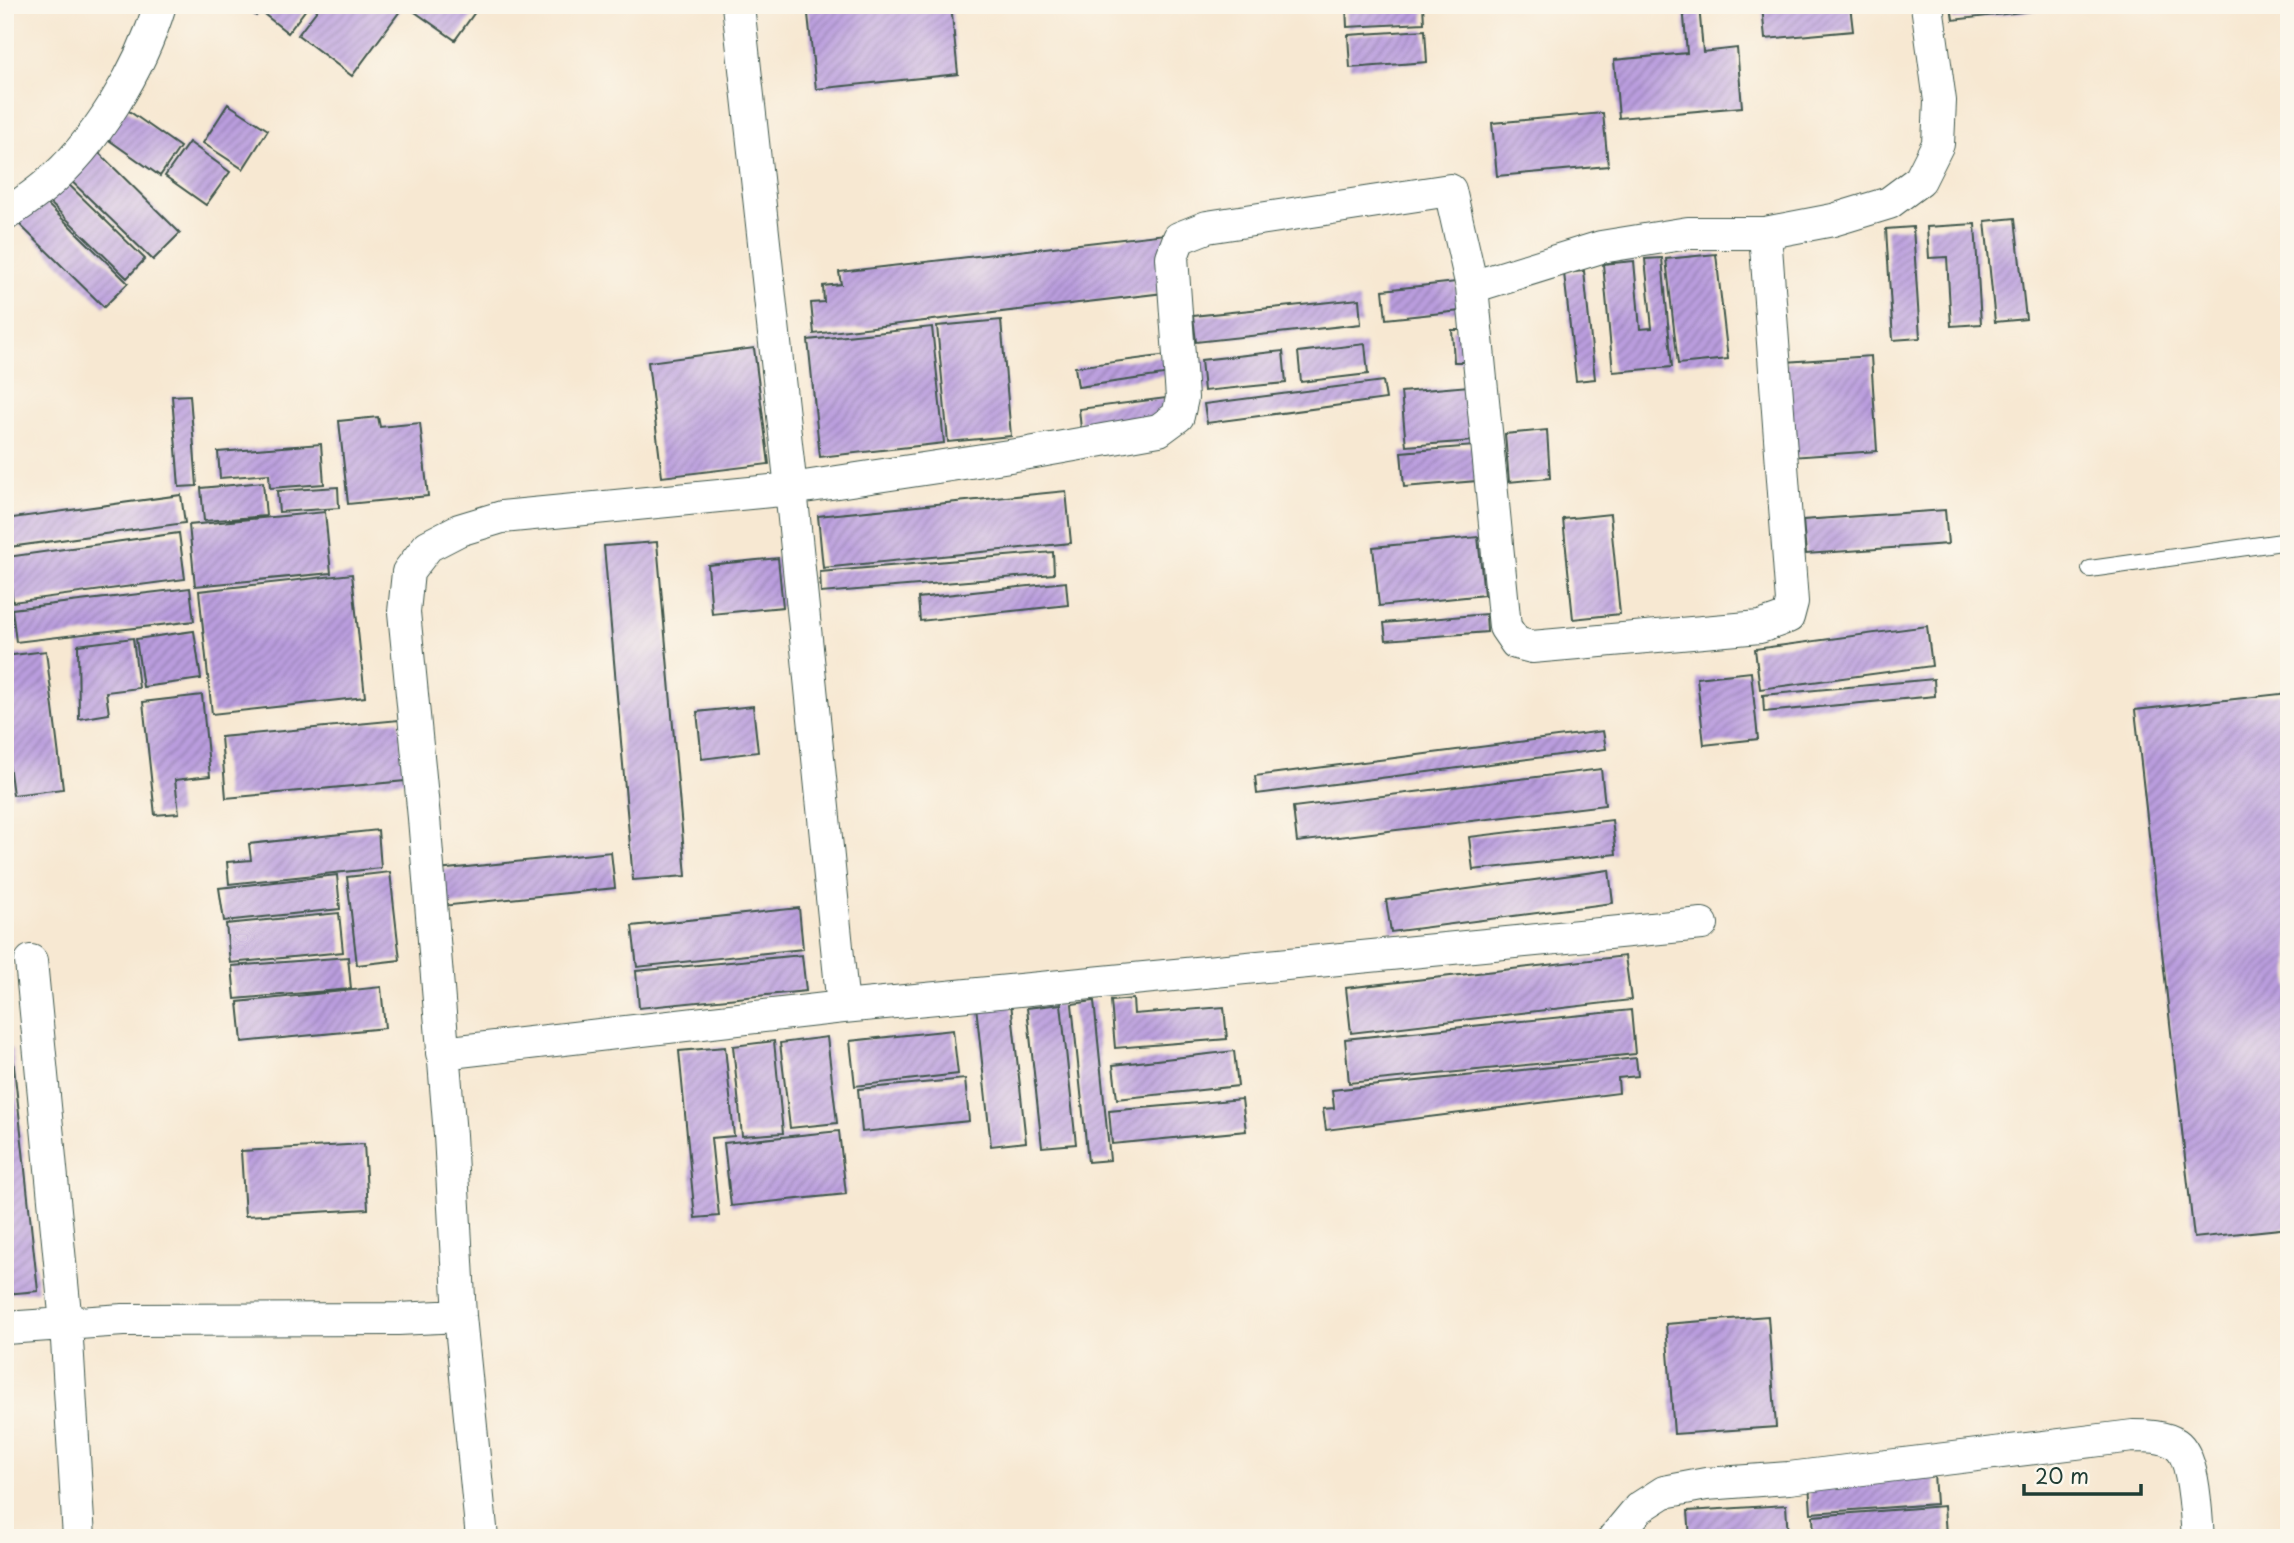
<svg xmlns="http://www.w3.org/2000/svg" width="2294" height="1543" font-family="'Playpen Sans',sans-serif">
<style>
.building{fill:url(#building-hatch)}
.lines{fill:none;stroke-linecap:round;stroke-linejoin:round}
.lane-casing{stroke:#3f574c;stroke-width:18}
.street-casing{stroke:#3f574c;stroke-width:34}
.lane{stroke:#fff;stroke-width:16}
.street{stroke:#fff;stroke-width:32}
</style>
<defs>
<pattern id="building-hatch" width="6" height="6" patternUnits="userSpaceOnUse" patternTransform="scale(1.75)"><rect width="6" height="6" fill="#ba9dde"/><path d="M-1 1l2-2M0 6l6-6M5 7l2-2" fill="none" stroke="#9781b5"/></pattern>
</defs>
<rect width="100%" height="100%" fill="#fbf7ec"/>
<filter id="ink" filterUnits="userSpaceOnUse"><feTurbulence type="fractalNoise" baseFrequency=".0143" numOctaves="2"/><feDisplacementMap in="SourceGraphic" scale="14" xChannelSelector="R" yChannelSelector="G"/><feConvolveMatrix kernelMatrix="1 2 1 2 8 2 1 2 1" color-interpolation-filters="sRGB"/></filter>
<filter id="wash" filterUnits="userSpaceOnUse"><feTurbulence type="fractalNoise" baseFrequency=".00686" numOctaves="4" result="noise"/><feDisplacementMap in="SourceGraphic" scale="28" xChannelSelector="R" yChannelSelector="G"/><feGaussianBlur stdDeviation="1.57" result="paint"/><feColorMatrix in="noise" values="0 0 0 0 0 0 0 0 0 0 0 0 0 0 0 0 0 1.4 0 .05"/><feComposite in="paint" operator="in"/></filter>
<g filter="url(#wash)">
<rect width="100%" height="100%" fill="#f7e8d2"/>
<g id="blocks">
<path class="building" d="M241,5H309L288,33L260,11L256,16Z
M321,5H400L403,7L352,76L298,35Z
M405,5H480L455,40Z
M807,5H951L958,74L816,89Z
M1346,5H1423L1424,23L1347,27Z
M1683,5H1699L1703,52L1737,48L1742,107L1619,118L1614,60L1687,53Z
M1762,5H1850L1853,31L1765,39Z
M1951,5H2066V7L1953,20Z
M1425,30L1427,62L1350,68L1348,35Z
M228,104L268,130L243,169L203,143Z
M126,109L180,147L160,176L106,138Z
M1603,113L1608,166L1497,176L1492,123Z
M189,142L230,172L206,205L165,176Z
M91,145L180,233L153,260L63,173Z
M59,175L145,259L127,278L41,194Z
M40,197L128,283L104,307L16,221Z
M2015,218L2026,319L1995,322L1985,221Z
M1975,224L1981,324L1951,326L1947,257L1929,258L1927,227Z
M1913,227L1920,338L1893,340L1886,229Z
M1165,234L1172,292L814,334L811,303L824,302L823,286L841,284L839,272Z
M1716,254L1728,359L1678,364L1666,259Z
M1662,258L1672,367L1613,372L1603,264L1634,261L1640,329L1652,328L1645,259Z
M1584,271L1595,379L1576,381L1564,273Z
M1456,282L1460,311L1386,319L1383,290Z
M1359,299L1361,324L1196,342L1193,316Z
M1001,320L1011,436L948,442L937,326Z
M932,327L944,443L820,457L808,340Z
M1452,330H1464L1466,362H1454Z
M1365,344L1368,374L1301,382L1298,352Z
M754,348L769,464L662,477L648,362Z
M1283,351L1286,383L1204,391L1201,360Z
M1175,354L1178,373L1078,387L1075,367Z
M1871,356L1877,451L1791,457L1785,362Z
M1383,381L1386,399L1207,423L1204,404Z
M1469,386L1474,441L1406,446L1401,392Z
M190,395L197,486L179,487L172,396Z
M1166,398L1169,419L1081,429L1079,409Z
M378,417L380,427L420,423L428,496L348,504L339,421Z
M1547,430L1550,478L1509,482L1505,434Z
M321,444L324,484L270,488L269,474L220,478L218,452Z
M1474,446L1477,481L1404,487L1401,452Z
M263,482L266,516L204,521L201,488Z
M338,487L339,508L279,512L277,491Z
M1066,491L1071,543L823,568L818,516Z
M181,495L185,523L9,547L5,519Z
M1945,510L1948,544L1806,554L1803,520Z
M325,512L331,573L195,586L189,525Z
M1610,514L1620,614L1573,619L1563,519Z
M179,533L185,579L13,602L7,557Z
M1478,537L1484,595L1379,606L1373,547Z
M657,542L686,876L633,880L604,546Z
M1053,552L1054,574L821,593L820,572Z
M778,558L783,607L712,614L708,565Z
M352,574L365,697L212,714L199,591Z
M1066,582L1068,605L920,621L918,598Z
M190,588L194,621L16,642L12,609Z
M1486,614L1487,632L1386,640L1384,623Z
M1927,626L1932,666L1760,689L1755,649Z
M194,631L201,679L143,687L136,639Z
M133,638L139,688L106,692L109,714L79,719L78,645Z
M46,651L63,789L13,795L5,733V712H10L5,656Z
M1751,672L1758,739L1704,745L1697,678Z
M1934,679L1935,696L1764,712L1763,695Z
M2289,693V1228L2194,1238L2135,710Z
M202,695L210,776L175,780L179,813L155,815L143,702Z
M753,706L758,752L702,759L697,712Z
M399,720L405,781L226,798L221,737Z
M1603,731L1606,749L1257,794L1255,776Z
M1601,769L1605,805L1297,842L1293,807Z
M1612,820L1616,854L1473,870L1469,837Z
M378,830L381,868L229,884L227,862L251,860L249,844Z
M611,852L615,888L442,906L438,870Z
M1609,870L1613,903L1391,932L1386,900Z
M390,872L400,960L357,965L347,877Z
M337,875L340,909L224,921L219,888Z
M799,908L803,949L637,967L632,926Z
M339,913L343,952L230,963L226,924Z
M802,955L806,991L639,1008L636,971Z
M1625,956L1631,1000L1351,1033L1346,988Z
M348,957L351,989L235,999L232,966Z
M381,987L385,1028L242,1042L238,1002Z
M1133,999L1134,1014L1224,1007L1227,1039L1115,1048L1111,1001Z
M1094,1001L1110,1160L1088,1162L1072,1004Z
M1011,1003L1026,1142L991,1146L976,1006Z
M1061,1004L1076,1144L1042,1147L1027,1008Z
M1631,1010L1635,1054L1349,1083L1345,1039Z
M953,1030L958,1074L855,1086L850,1041Z
M827,1037L837,1123L790,1128L780,1043Z
M774,1041L783,1133L742,1136L733,1046Z
M725,1047L734,1136L711,1138L719,1216L695,1218L679,1051Z
M12,1048L38,1291L6,1294L5,1049Z
M1234,1051L1238,1086L1117,1099L1113,1065Z
M1636,1058L1638,1076L1618,1078L1619,1093L1326,1130L1323,1109L1334,1108L1332,1090Z
M965,1079L969,1121L862,1132L858,1089Z
M1242,1099L1246,1131L1112,1144L1109,1111Z
M839,1131L846,1194L731,1206L724,1143Z
M364,1144L368,1209L245,1216L241,1151Z
M1768,1316L1776,1427L1674,1434L1666,1324Z
M1934,1474L1936,1504L1811,1513L1809,1483Z
M1786,1505L1788,1538H1690L1688,1511Z
M1944,1506L1946,1535L1814,1538L1813,1516Z"/>
</g>
</g>
<g filter="url(#ink)">
<use href="#blocks" fill-opacity="0" stroke="#3f574c" stroke-width="2"/>
<g class="lines">
<defs>
<path id="lane" d="M2090,569L2289,541"/>
<path id="street" d="M738,5L791,489L843,1007
M5,215C18,206 32,197 45,186C96,144 141,68 160,5
M1472,287L1601,247L1688,233H1765L1833,220L1889,203L1920,180L1938,144L1940,101L1927,5
M31,961L66,1324L79,1538
M442,1053L843,1007L1702,924
M5,1328L123,1320L398,1319L460,1316
M482,1538L460,1316L450,1135L424,818L404,612L408,572L428,546L459,530L502,517L791,489L1029,453L1159,430L1178,416L1182,398L1172,257L1179,238L1207,227L1450,190L1472,287L1505,627L1516,643L1532,647L1760,627L1788,617L1792,602L1765,233
M1614,1538L1639,1508L1664,1492L1706,1484L1789,1478L2133,1436C2147,1436 2164,1436 2176,1444C2195,1457 2196,1516 2198,1538"/>
</defs>
<use href="#lane" class="lane-casing"/>
<use href="#street" class="street-casing"/>
<use href="#lane" class="lane"/>
<use href="#street" class="street"/>
</g>
</g>
<rect width="2294" height="1543" fill="none" stroke="#fbf7ec" stroke-width="28"/>
<path d="M2024 1484v10h117v-10" fill="none" stroke="#1f3d34" stroke-width="3.5"/>
<text x="2035" y="1484" font-size="21" fill="#1f3d34" stroke="#fbf7ec" stroke-width="5" paint-order="stroke">20 m</text>
</svg>
